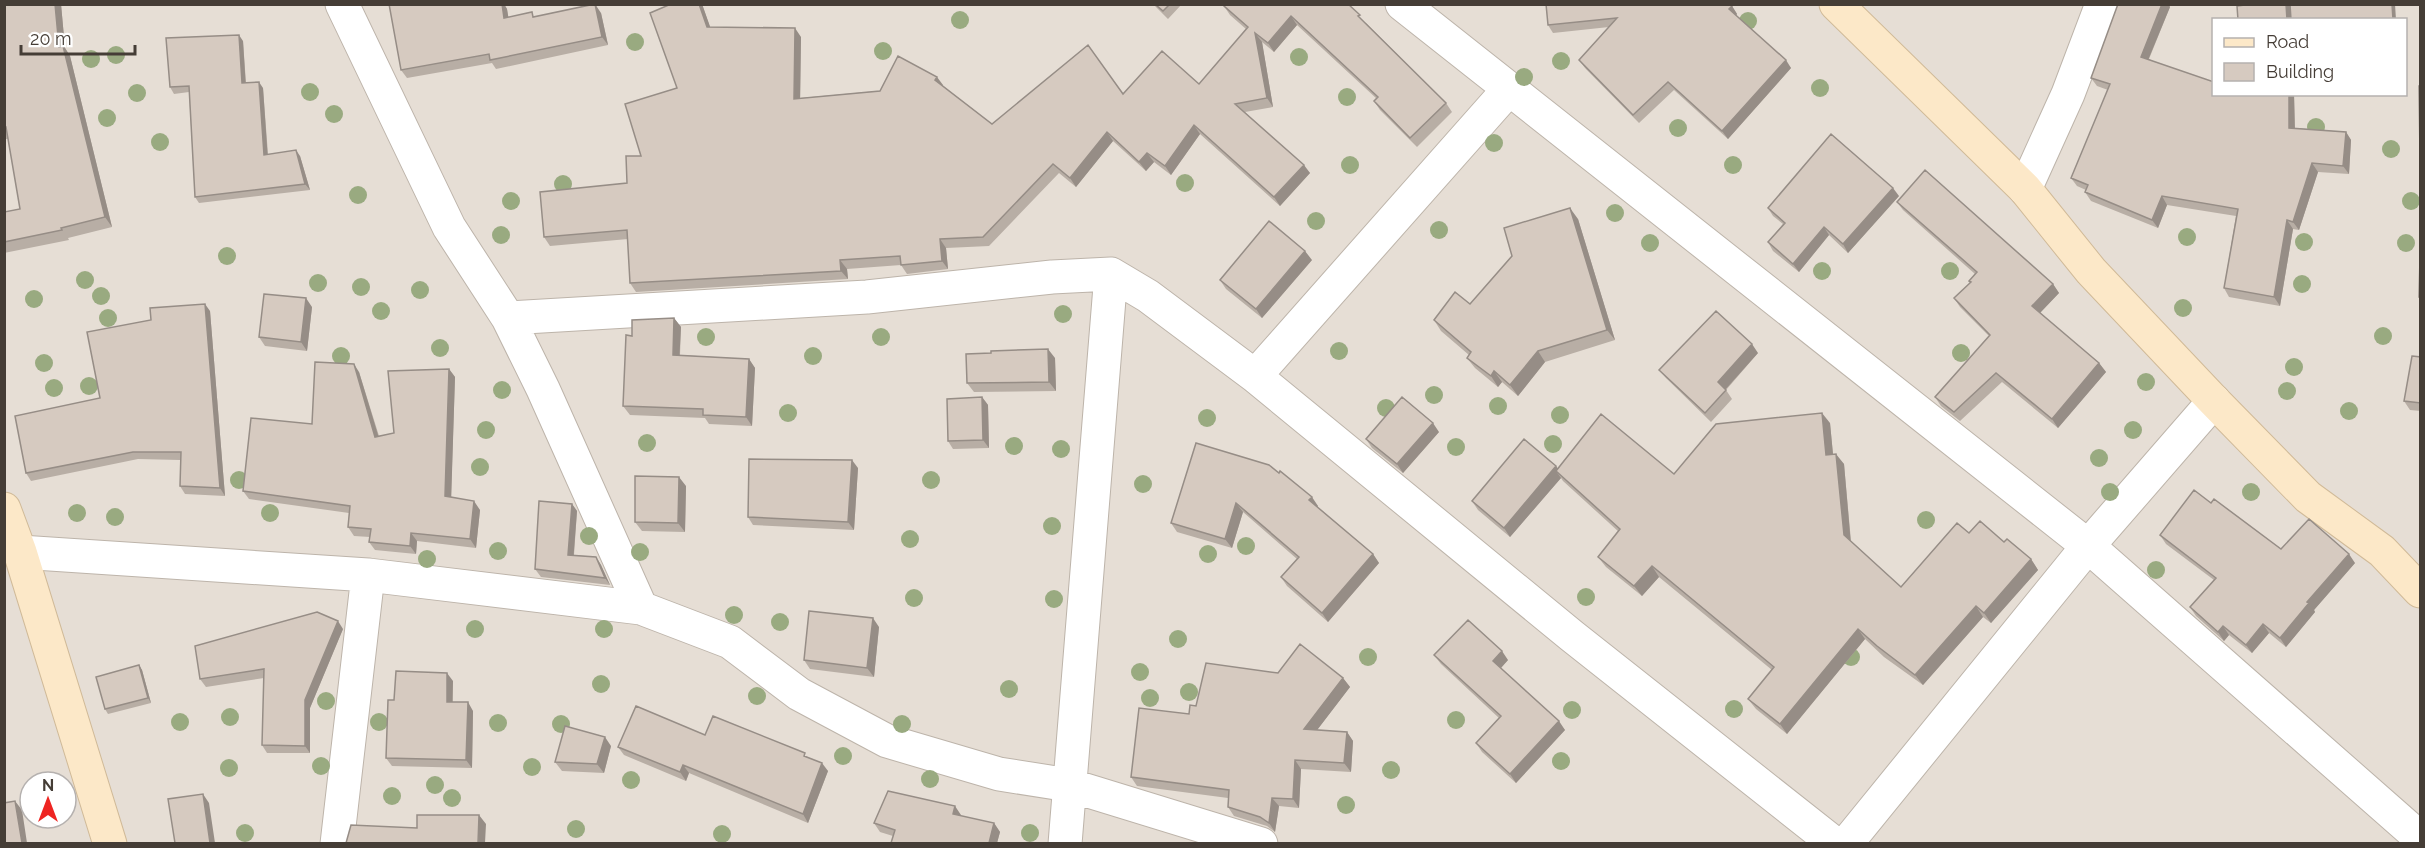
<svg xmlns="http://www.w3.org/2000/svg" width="2425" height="848" font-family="Raleway,sans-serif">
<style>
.residential{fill:#e6ded5;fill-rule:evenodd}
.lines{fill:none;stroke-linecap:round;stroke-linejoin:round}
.street-casing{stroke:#bdb4aa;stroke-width:35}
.secondary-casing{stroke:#d0ba98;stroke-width:35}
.street{stroke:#fff;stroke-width:33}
.secondary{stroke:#fce8c8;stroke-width:33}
.tree{fill:#99aa80}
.wall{fill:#b8aea5}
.shaded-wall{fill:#968d86}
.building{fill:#d6cac0;stroke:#968d86;stroke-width:1.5}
</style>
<rect width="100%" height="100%" fill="#f2ede7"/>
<path class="residential" d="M5,5H2420V843H5ZM2214,20H2406V94H2214ZM30,782H66V818H30Z"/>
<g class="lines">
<defs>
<path id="street" d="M342,4L449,227L508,318L543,389L641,608
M1402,4L2088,546L2420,838
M2025,189L2068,94L2102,4
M508,318L867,297L1052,277L1111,274L1148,296L1255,376L1572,636L1835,844
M1255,376L1509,89
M20,552L368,575L641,608L730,642L799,694L887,741L999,774L1069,785L1261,844
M337,844L368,575
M1065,844L1111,274
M1846,844L2088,546L2214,401"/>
<path id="secondary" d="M1836,4L2025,189L2091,271L2214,401L2308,497L2382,551L2420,591
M4,509L20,552L110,844"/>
</defs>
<use href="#street" class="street-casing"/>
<use href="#secondary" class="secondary-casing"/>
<use href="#street" class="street"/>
<use href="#secondary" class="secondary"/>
</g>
<g class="tree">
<circle cx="960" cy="20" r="9"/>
<circle cx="1748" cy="21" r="9"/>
<circle cx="635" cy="42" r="9"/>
<circle cx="883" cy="51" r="9"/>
<circle cx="116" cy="55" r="9"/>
<circle cx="1299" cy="57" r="9"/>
<circle cx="91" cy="59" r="9"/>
<circle cx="1561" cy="61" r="9"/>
<circle cx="1524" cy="77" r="9"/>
<circle cx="1820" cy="88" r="9"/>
<circle cx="310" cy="92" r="9"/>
<circle cx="137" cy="93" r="9"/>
<circle cx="1347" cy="97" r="9"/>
<circle cx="334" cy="114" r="9"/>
<circle cx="107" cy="118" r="9"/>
<circle cx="2316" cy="127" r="9"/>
<circle cx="1678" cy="128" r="9"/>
<circle cx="160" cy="142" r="9"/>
<circle cx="1494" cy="143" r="9"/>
<circle cx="2391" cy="149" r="9"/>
<circle cx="1350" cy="165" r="9"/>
<circle cx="1733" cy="165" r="9"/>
<circle cx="1185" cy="183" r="9"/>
<circle cx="563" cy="184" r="9"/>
<circle cx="358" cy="195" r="9"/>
<circle cx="511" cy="201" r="9"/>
<circle cx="2411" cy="201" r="9"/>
<circle cx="1615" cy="213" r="9"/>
<circle cx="1316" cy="221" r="9"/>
<circle cx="1439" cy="230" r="9"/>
<circle cx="501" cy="235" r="9"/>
<circle cx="2187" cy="237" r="9"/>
<circle cx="2304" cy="242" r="9"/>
<circle cx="1650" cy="243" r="9"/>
<circle cx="2406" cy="243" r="9"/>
<circle cx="227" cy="256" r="9"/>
<circle cx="1822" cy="271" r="9"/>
<circle cx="1950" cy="271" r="9"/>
<circle cx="85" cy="280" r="9"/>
<circle cx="318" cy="283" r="9"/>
<circle cx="2302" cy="284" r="9"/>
<circle cx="361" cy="287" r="9"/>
<circle cx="420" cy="290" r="9"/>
<circle cx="101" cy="296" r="9"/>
<circle cx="34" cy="299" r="9"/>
<circle cx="2183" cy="308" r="9"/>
<circle cx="381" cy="311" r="9"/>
<circle cx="1063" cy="314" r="9"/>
<circle cx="108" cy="318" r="9"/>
<circle cx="2383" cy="336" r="9"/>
<circle cx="706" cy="337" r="9"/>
<circle cx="881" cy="337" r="9"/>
<circle cx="440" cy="348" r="9"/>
<circle cx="1339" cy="351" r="9"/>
<circle cx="1961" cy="353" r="9"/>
<circle cx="341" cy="356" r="9"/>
<circle cx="813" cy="356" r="9"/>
<circle cx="44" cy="363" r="9"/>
<circle cx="2294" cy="367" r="9"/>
<circle cx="2146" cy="382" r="9"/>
<circle cx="89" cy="386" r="9"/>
<circle cx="54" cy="388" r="9"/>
<circle cx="502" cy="390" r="9"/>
<circle cx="2287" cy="391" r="9"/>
<circle cx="1434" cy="395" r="9"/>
<circle cx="1498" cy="406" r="9"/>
<circle cx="1386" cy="408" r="9"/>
<circle cx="2349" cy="411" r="9"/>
<circle cx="788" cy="413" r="9"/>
<circle cx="1560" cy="415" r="9"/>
<circle cx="1207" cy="418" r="9"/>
<circle cx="486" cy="430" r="9"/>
<circle cx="2133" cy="430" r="9"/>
<circle cx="647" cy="443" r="9"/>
<circle cx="1553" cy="444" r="9"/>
<circle cx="1014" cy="446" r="9"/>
<circle cx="1456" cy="447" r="9"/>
<circle cx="1061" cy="449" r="9"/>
<circle cx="2099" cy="458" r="9"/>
<circle cx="480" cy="467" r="9"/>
<circle cx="239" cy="480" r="9"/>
<circle cx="931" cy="480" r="9"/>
<circle cx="1143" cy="484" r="9"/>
<circle cx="2110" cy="492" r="9"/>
<circle cx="2251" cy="492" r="9"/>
<circle cx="77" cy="513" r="9"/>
<circle cx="270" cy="513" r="9"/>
<circle cx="115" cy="517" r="9"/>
<circle cx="1926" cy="520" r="9"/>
<circle cx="1052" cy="526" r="9"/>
<circle cx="589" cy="536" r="9"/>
<circle cx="910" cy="539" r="9"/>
<circle cx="1246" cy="546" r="9"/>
<circle cx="498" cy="551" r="9"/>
<circle cx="640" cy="552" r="9"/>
<circle cx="1208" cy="554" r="9"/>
<circle cx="427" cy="559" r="9"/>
<circle cx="2156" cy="570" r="9"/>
<circle cx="1586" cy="597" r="9"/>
<circle cx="914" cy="598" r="9"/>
<circle cx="1054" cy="599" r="9"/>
<circle cx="734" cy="615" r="9"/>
<circle cx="780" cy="622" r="9"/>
<circle cx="475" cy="629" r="9"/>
<circle cx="604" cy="629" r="9"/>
<circle cx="1178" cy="639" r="9"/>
<circle cx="1368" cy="657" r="9"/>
<circle cx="1851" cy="657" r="9"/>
<circle cx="1140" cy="672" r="9"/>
<circle cx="601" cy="684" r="9"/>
<circle cx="1009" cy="689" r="9"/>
<circle cx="1189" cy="692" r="9"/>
<circle cx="757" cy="696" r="9"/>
<circle cx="1150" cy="698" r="9"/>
<circle cx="326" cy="701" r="9"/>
<circle cx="1734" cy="709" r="9"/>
<circle cx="1572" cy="710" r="9"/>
<circle cx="230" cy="717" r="9"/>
<circle cx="1456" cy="720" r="9"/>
<circle cx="180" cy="722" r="9"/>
<circle cx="379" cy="722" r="9"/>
<circle cx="498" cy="723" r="9"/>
<circle cx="561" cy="724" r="9"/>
<circle cx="902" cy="724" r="9"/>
<circle cx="843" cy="756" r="9"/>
<circle cx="1561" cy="761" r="9"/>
<circle cx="321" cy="766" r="9"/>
<circle cx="532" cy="767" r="9"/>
<circle cx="229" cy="768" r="9"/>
<circle cx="1391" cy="770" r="9"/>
<circle cx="930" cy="779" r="9"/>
<circle cx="631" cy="780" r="9"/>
<circle cx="435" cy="785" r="9"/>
<circle cx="392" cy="796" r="9"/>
<circle cx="452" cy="798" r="9"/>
<circle cx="1346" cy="805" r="9"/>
<circle cx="576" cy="829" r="9"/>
<circle cx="245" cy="833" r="9"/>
<circle cx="1030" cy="833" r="9"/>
<circle cx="722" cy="834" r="9"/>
</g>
<path class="wall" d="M4,4H61L65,48L70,56L112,227L68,238L69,240L4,253V212L20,209L8,139H4Z
M389,4H504L507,9L508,17H536L601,13L608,45L496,69L492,63L407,78L401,70Z
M702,4L710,27L801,37L800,98L943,85V86L992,124L1123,94L1199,84L1246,29L1230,15L1224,6L1366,23L1446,103L1452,112L1417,147L1380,110L1374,101L1377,99L1297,25L1274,52L1262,42L1273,107L1245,112L1310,173L1280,206L1200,134L1171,175L1154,162L1146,171L1113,141L1076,187L1059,173L989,246L946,248L948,269L907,274L901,265L847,269L848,279L636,292L630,283L628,239L550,246L544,237L627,183L677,88Z
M1153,4H1182L1168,19Z
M2118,4H2168L2170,7L2149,59L2214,94H2294L2295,128L2346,132L2351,140L2349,174L2318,172L2299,230L2293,229L2280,306L2229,297L2224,288L2236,216L2167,205L2158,228L2091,201L2085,192L2086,190L2077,186L2071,178L2108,90L2097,86L2091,78Z
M1732,6L1737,14L1736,15L1791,68L1728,139L1674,90L1639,123L1585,68L1579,60L1609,27L1553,33L1548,25Z
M243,41L246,83L263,88L268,154L300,156L310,190L199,203L195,197L189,92L174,94L170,87Z
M1899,196L1848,253L1829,235L1799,272L1773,251L1768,242L1783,224L1773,216L1768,208Z
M1897,202L2053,284L2059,293L2040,313L2099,363L2106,372L2058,428L2002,382L1960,421L1941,406L1935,397L1989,336L1960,307L1954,298L1970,283L1969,281L1975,274L1903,210Z
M1578,219L1615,340L1545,362L1518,396L1502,382L1498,387L1475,368L1467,358L1469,355L1441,331L1434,320L1470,304Z
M1312,260L1262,318L1226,289L1220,280Z
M312,307L307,351L265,346L259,337Z
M210,311L225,496L185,494L180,486V460L138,459L31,481L26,473L100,398Z
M674,318L681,327L680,355L749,359L755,368L752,426L709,424L705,418L630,415L623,406L632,336Z
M991,353L1055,358L1056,391L974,392L967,383Z
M1758,353L1726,390L1732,399L1711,422L1666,378L1659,370Z
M2421,357V411L2410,410L2404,401Z
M449,369L455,377L451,497L480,510L476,548L417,541L416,554L375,550L369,542L370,537L354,536L348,527L349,513L249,499L243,491L312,424L359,372L379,436L394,433Z
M982,397L988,405L989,448L953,449L948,441Z
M1830,423L1833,454L1844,464L1851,541L1901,587L1969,533L2004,542L2031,559L2038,570L1991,623L1983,617L1923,685L1884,657L1865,639L1787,734L1756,709L1748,699L1772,670L1659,577L1642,596L1606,567L1598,557L1619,532L1563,481L1561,478L1510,537L1478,510L1472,501L1558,468L1674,474Z
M1439,432L1403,473L1372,448L1366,439Z
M1196,443L1318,506L1317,507L1373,554L1379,563L1328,622L1287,586L1281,577L1297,559L1243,512L1232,548L1177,532L1171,523Z
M858,468L854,530L753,525L748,517Z
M686,486L685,532L642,531L635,522Z
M2211,503L2281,549L2355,563L2314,610L2315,612L2286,647L2269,633L2252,653L2229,635L2224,641L2196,616L2190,607L2214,580L2166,544L2160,535Z
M572,504L577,511L574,555L596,557L601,565L610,585L541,577L535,569Z
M879,627L874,677L810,669L804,660Z
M343,629L310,708V753H267L262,745L264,678L206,687L200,679Z
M1434,655L1508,660L1501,668L1565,730L1516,783L1482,752L1476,743L1499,718L1441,664Z
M139,665L142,670L151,703L108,714L105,709Z
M1278,673L1343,678L1350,687L1317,730L1347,732L1353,741L1351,772L1301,769L1299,808L1279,806L1275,832L1267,826L1234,816L1228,807V798L1137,786L1131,777L1196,706Z
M453,681V702L473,711L472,768L392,766L386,758L394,700Z
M705,735L808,757L828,771L808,823L689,773L686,781L624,755L618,747Z
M611,746L604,773L562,771L555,762Z
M961,815V816L994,823L1000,832L997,843H891L893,836L880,832L874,823Z"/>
<path class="shaded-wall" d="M55,4H61L65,48L70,56L112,227L105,217L59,47Z
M498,4H504L507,9L510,27L504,18Z
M595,4L601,13L608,45L602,37Z
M699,4H702L713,35L707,27Z
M2162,4H2168L2170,7L2146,65L2141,57Z
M2286,4H2289L2292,10V20H2287Z
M2392,4H2395L2396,20H2393Z
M1732,6L1737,14L1735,17L1729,9Z
M1291,16L1297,25L1274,52L1268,43Z
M795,28L801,37L800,108L794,99Z
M1255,33L1262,42L1273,107L1267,98Z
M239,35L243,41L246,89L242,83Z
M1786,60L1791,68L1728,139L1722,131Z
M937,77L943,85L941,89L935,80Z
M259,82L263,88L268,161L264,155Z
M2289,94H2294L2295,136L2289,128Z
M1194,125L1200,134L1171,175L1165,166Z
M1107,132L1113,141L1076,187L1070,178Z
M2346,132L2351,140L2349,174L2343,166Z
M296,150L300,156L310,190L305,184Z
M1147,153L1154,162L1146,171L1139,162Z
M2312,163L2318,172L2299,230L2293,222Z
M1304,165L1310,173L1280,206L1274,197Z
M1893,188L1899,196L1848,253L1843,244Z
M2162,196L2167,205L2158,228L2152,220Z
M1570,208L1578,219L1615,340L1607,330Z
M2287,220L2293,229L2280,306L2274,297Z
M1824,227L1829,235L1799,272L1793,264Z
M940,239L946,248L948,269L942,261Z
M1305,251L1312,260L1262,318L1256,309Z
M840,260L847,269L848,279L841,271Z
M2053,284L2059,293L2038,315L2032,306Z
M306,298L312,307L307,351L301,342Z
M205,304L210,311L225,496L220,488Z
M674,318L681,327L679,364L673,355Z
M1752,344L1758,353L1724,391L1718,382Z
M1048,349L1055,358L1056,391L1049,382Z
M1538,351L1545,362L1518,396L1510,385Z
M749,359L755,368L752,426L746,417Z
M2099,363L2106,372L2058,428L2052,419Z
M354,364L359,372L381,445L375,437Z
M449,369L455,377L451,504L445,496Z
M1494,371L1502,382L1498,387L1491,376Z
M982,397L988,405L989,448L983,440Z
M1822,413L1830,423L1834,465L1826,455Z
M1433,423L1439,432L1403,473L1397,464Z
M1836,454L1844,464L1851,545L1844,535Z
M852,460L858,468L854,530L848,522Z
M1556,466L1563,475L1556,471L1561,478L1510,537L1504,528Z
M679,477L686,486L685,532L678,523Z
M1312,497L1318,506L1316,509L1309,500Z
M474,501L480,510L476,548L470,539Z
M1236,503L1243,512L1232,548L1225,539Z
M572,504L577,511L573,563L568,555Z
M411,533L417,541L416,554L410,546Z
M1373,554L1379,563L1328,622L1322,613Z
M2349,554L2355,563L2314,610L2315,612L2286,647L2280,638L2307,602Z
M596,557L601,565L610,585L605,578Z
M2031,559L2038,570L1991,623L1984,613Z
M1652,566L1659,577L1642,596L1634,586Z
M1976,606L1983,617L1923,685L1915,675Z
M873,618L879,627L874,677L867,668Z
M338,621L343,629L310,708V753L305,746V700Z
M2263,624L2269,633L2252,653L2246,645Z
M2223,626L2229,635L2224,641L2218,632Z
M1858,629L1865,639L1787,734L1780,724Z
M1502,651L1508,660L1499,670L1493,661Z
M139,665L142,670L151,703L148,698Z
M447,673L453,681L452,710L447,702Z
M1343,678L1350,687L1311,738L1304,729Z
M468,702L473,711L472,768L466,760Z
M1559,721L1565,730L1516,783L1510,774Z
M1347,732L1353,741L1351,772L1344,763Z
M605,737L611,746L604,773L597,764Z
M1295,760L1301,769L1299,808L1293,799Z
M822,763L828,771L808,823L803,814Z
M683,765L689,773L686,781L680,772Z
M203,794L209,803L215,843H210Z
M1272,798L1279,806L1275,832L1269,823Z
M15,801L22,810L27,843H22Z
M955,806L961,815L959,822L953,814Z
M479,815L486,824L485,843H478Z
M994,823L1000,832L997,843H989Z"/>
<path class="building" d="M4,4H55L59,47L63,46L105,217L61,228L62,230L4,242V212L20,209L6,127L4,128Z
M389,4H502L504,18L532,12L533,17L595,4L602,37L490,60L489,54L401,70Z
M671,4H699L707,27L795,28L794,99L880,91L898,56L937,77L935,80L992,124L1088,45L1123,94L1162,51L1199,84L1248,27L1224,6L1225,4H1348L1360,15L1358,16L1446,103L1410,138L1374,101L1378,97L1291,16L1268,43L1255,33L1267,98L1235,104L1304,165L1274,197L1194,125L1165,166L1147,153L1139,162L1107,132L1070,178L1053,164L983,237L940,239L942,261L901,265L900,256L840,260L841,271L630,283L627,230L544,237L540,192L627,183L626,156H641L625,104L677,88L650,13Z
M1155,4H1170L1163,11Z
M1546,4H1730L1732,6L1729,9L1786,60L1722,131L1668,82L1633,115L1579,60L1617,18L1548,25Z
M2118,4H2162L2141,57L2214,82V94H2289V128L2346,132L2343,166L2312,163L2293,222L2287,220L2274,297L2224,288L2238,209L2162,196L2152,220L2085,192L2088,185L2071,178L2110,84L2091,78Z
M2253,4H2286L2287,20H2238L2237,6Z
M2290,4H2392L2393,20H2291Z
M239,35L242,83L259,82L264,155L296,150L305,184L195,197L189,86L170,87L166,38Z
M2419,86H2421V156H2420Z
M1831,134L1893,188L1843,244L1824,227L1793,264L1768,242L1785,223L1768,208Z
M1925,170L2053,284L2032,306L2099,363L2052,419L1996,373L1954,412L1935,397L1990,335L1954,298L1971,282L1969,281L1977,272L1897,202Z
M1570,208L1607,330L1538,351L1510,385L1494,371L1491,376L1467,358L1471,352L1434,320L1455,292L1470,304L1512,256L1504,228Z
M1269,221L1305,251L1256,309L1220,280Z
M2420,258H2421V297H2419Z
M264,294L306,298L301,342L259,337Z
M205,304L220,488L180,486L181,452H133L26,473L15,416L100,398L87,332L151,320L150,308Z
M1716,311L1752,344L1718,382L1726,390L1705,413L1659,370Z
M674,318L673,355L749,359L746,417L703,415V409L623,406L626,335L632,336V320Z
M1048,349L1049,382L967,383L966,354L991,353V351Z
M2412,356L2421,357V403L2404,401Z
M315,362L354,364L375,437L394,433L388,371L449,369L445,496L474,501L470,539L411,533L410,546L369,542L371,529L348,527L350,506L243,491L251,418L312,424Z
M982,397L983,440L948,441L947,399Z
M1402,397L1433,423L1397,464L1366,439Z
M1822,413L1826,455L1836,454L1844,535L1901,587L1957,523L1969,533L1980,521L2004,542L2007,539L2031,559L1984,613L1976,606L1915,675L1877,646L1858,629L1780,724L1748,699L1774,667L1652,566L1634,586L1598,557L1620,529L1556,471L1601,414L1674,474L1716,424Z
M1524,439L1556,466L1504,528L1472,501Z
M1196,443L1269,465L1279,473L1280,471L1312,497L1309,500L1373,554L1322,613L1281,577L1299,557L1236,503L1225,539L1171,523Z
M749,459L852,460L848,522L748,517Z
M635,476L679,477L678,523L635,522Z
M2194,490L2211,503L2214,499L2281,549L2309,519L2349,554L2307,602L2309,603L2280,638L2263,624L2246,645L2223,626L2218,632L2190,607L2216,578L2160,535Z
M539,501L572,504L568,555L596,557L605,578L535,569Z
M809,611L873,618L867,668L804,660Z
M317,612L338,621L305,700V746L262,745L264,669L200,679L195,646Z
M1468,620L1502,651L1493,661L1559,721L1510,774L1476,743L1501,716L1434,655Z
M1300,644L1343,678L1304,729L1347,732L1344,763L1295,760L1293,799L1272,798L1269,823L1260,817L1228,807L1229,790L1131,777L1139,708L1189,714L1190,705L1196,706L1206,663L1278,673Z
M139,665L148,698L105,709L96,677Z
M396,671L447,673V702H468L466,760L386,758L388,700H394Z
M636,706L705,735L713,716L805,753L804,756L822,763L803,814L683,765L680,772L618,747Z
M565,726L605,737L597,764L555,762Z
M888,791L955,806L953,814L994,823L989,843H891L895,830L874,823Z
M203,794L210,843H175L168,799Z
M15,801L22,843H4V803Z
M417,815H479L478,843H346L351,825L417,828Z"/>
<rect width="2425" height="848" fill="none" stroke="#453d36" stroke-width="12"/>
<rect x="2212" y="18" width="195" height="78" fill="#ffffff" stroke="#b5b1af" stroke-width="1.5"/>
<rect x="2224" y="38" width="30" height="9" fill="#fce8c8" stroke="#b5b1af" stroke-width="1.5"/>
<text x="2266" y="48" font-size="18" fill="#453d36">Road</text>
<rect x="2224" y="63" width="30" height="18" fill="#d6cac0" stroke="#b5b1af" stroke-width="1.5"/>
<text x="2266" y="78" font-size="18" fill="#453d36">Building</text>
<g transform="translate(48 800)"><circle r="28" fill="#ffffff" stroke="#b5b1af" stroke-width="1.5"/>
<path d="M0-4.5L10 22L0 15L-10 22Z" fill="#ee2522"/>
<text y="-9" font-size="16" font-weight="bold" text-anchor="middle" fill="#453d36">N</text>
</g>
<path d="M21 45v9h114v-9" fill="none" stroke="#453d36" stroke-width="3"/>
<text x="30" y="45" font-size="18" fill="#453d36" stroke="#ffffff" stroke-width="4.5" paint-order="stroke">20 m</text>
</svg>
